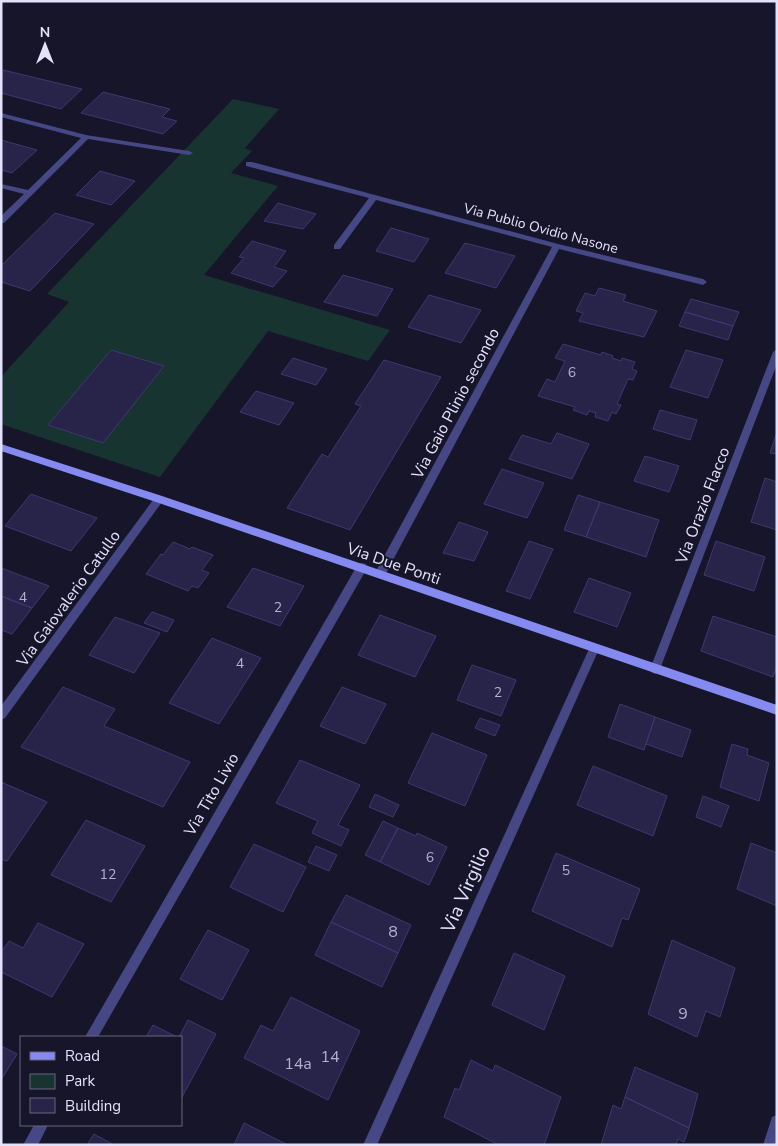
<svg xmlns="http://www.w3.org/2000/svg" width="778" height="1146" font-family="'Nunito Sans',sans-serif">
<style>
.green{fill:#183431}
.building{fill:#282349;stroke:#3e3872}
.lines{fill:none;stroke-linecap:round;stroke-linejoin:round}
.street{fill:#454884;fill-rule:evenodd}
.secondary{fill:#848af0;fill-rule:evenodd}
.labels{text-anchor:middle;stroke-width:4;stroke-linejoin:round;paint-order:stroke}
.far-street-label{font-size:14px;fill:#e2e2fc;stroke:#17152a}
.number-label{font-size:14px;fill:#b4b2cf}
.street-label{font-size:16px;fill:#e2e2fc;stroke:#17152a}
.near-number-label{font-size:16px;fill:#b4b2cf}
.near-street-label{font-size:19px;fill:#e2e2fc;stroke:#17152a}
</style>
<rect width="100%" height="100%" fill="#17152a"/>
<path class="green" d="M233,99L279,109L245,148L252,151L231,173L278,186L204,275L390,330L368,361L268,331L160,477L1,424V377L69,302L47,294Z"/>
<path class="building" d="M3,70L82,89L61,109L1,93Z
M103,92L170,109L162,117L177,121L163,134L81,113Z
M1,140L37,150L12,173L1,170Z
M100,171L135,181L111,205L76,195Z
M278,203L316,214L303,229L264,221Z
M55,213L94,224L30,291L1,282V266Z
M391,228L429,239L414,262L376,251Z
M252,241L286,251L274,267L287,271L273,287L231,273L244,258L239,257Z
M465,243L515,256L496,288L445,273Z
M343,275L393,289L377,316L324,302Z
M599,288L626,295L623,301L657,311L644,337L579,321L583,313L576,311L585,293L595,296Z
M429,295L481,310L461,343L408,327Z
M691,299L739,312L733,326L685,312Z
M685,312L733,326L728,340L679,326Z
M563,344L601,355L602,352L613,356L612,358L621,361L622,358L635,362L632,369L637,371L633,380L628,379L617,404L621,405L616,414L612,412L608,421L595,417L596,413L589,411L587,415L573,410L575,407L538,396L547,379L555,382L565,361L555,358Z
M111,350L164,366L103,443L48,425Z
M686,350L723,360L708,398L670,387Z
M293,358L327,369L316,385L281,374Z
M384,360L441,377L350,530L287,508L322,454L328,457L361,406L355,404Z
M256,391L294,403L279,425L240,412Z
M660,410L697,420L690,440L653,429Z
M777,432V454L770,453Z
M557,433L589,444L572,479L509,459L522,435L551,444Z
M645,456L679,466L669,492L634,481Z
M502,469L544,483L527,518L484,504Z
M765,478L777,482V530L751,522Z
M31,494L97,518L71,551L5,526Z
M578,495L600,502L586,537L564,530Z
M600,502L659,520L646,557L586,537Z
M459,522L488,532L474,561L443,553Z
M529,541L553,549L530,599L506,591Z
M716,541L765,557L754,591L704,575Z
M173,542L190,549L192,547L213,555L202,570L209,573L198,588L192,586L188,591L146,574L161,554L163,555Z
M1,568L49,586L32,608L1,596Z
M253,568L304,586L280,626L227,607Z
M589,578L631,593L617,627L574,612Z
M1,596L32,608L12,634L1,630Z
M152,612L174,620L167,632L144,623Z
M380,615L436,636L415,677L358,655Z
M713,616L777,637V665L773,677L701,651Z
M115,617L160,633L134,673L89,655Z
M212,638L261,658L219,724L169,703Z
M472,665L516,680L501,716L457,700Z
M63,687L115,709L104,726L190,762L163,807L21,747Z
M342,687L386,704L365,744L320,726Z
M620,704L655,717L644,750L608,737Z
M655,717L691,730L682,757L646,744Z
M480,718L500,725L495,736L475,728Z
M432,733L487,755L465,806L408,783Z
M732,744L748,749L747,755L769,763L759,801L720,787Z
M300,760L360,785L338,825L349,830L341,846L312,833L318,821L276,803Z
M593,766L667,796L653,836L577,805Z
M1,782L47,802L7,861L1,859Z
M375,794L399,805L393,817L369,807Z
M703,796L729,806L721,827L696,817Z
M86,820L145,846L111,902L51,875Z
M383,821L398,828L380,862L365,855Z
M398,828L416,836L417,833L447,847L429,885L380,862Z
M751,843L777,853V906L737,889Z
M254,844L306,867L283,912L230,887Z
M316,846L337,855L329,871L308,862Z
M556,853L640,889L628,920L622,918L612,947L532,911Z
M346,895L411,925L398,953L331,922Z
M331,922L398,953L382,987L315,955Z
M38,923L84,944L52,997L1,972V952L9,941L23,948Z
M208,930L249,950L222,1000L180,979Z
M672,940L735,968L720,1017L706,1011L697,1037L648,1014Z
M514,953L565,976L544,1030L492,1005Z
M291,997L360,1031L328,1100L244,1058L261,1025L273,1031Z
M188,1020L216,1034L181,1099V1037H179Z
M153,1025L177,1037H146Z
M1,1046L17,1054L1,1080Z
M471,1060L493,1071L495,1065L561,1097L544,1145H499L444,1117L455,1088L459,1090Z
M635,1067L698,1094L689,1128L625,1097Z
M625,1097L689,1128L684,1142L678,1139L676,1145H601L613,1105L621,1109Z
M244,1123L288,1145H234Z
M94,1134L114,1145H87Z"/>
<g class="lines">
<path class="street" d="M1,113L86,135L189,151L193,153L189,155L88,139L4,223H1V216L24,194L1,188V184L28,190L81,138L1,117Z
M246,162H252L558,244L703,279L707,282L703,285L559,249L384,577H376L375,574L376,571L552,247L376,200L340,249H334V245L369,198L246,166Z
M777,349V364L660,669L659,672L655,674L651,672L650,669L773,352Z
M159,495L164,499L162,502L5,718L1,720V706L156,496Z
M362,563L366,564L367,567L366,570L98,1037H85L358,564Z
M594,645L598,646L599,649L377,1145H363L589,649L590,646Z
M777,1115V1145H763L772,1117Z
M34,1125H48L38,1145H23Z"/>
<path class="secondary" d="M1,444L162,496L777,705V715L156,502L1,451Z"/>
</g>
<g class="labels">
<g class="far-street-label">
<text transform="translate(541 228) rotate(15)" y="5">Via Publio Ovidio Nasone</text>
</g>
<g class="number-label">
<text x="572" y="377">6</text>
<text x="23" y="602">4</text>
<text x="278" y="612">2</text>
<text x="240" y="668">4</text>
<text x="498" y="697">2</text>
<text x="430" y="862">6</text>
<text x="566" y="875">5</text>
<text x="108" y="879">12</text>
</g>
<g class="street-label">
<text transform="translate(455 403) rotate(-62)" y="6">Via Gaio Plinio secondo</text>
<text transform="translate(702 505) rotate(-69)" y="6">Via Orazio Flacco</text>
<text transform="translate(394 563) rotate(19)" y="6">Via Due Ponti</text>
<text transform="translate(68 598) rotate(-54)" y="6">Via Gaiovalerio Catullo</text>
<text transform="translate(211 794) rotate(-60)" y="6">Via Tito Livio</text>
</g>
<g class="near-number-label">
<text x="393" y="937">8</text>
<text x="683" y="1019">9</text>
<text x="330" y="1062">14</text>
<text x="298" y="1069">14a</text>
</g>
<g class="near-street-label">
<text transform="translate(465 889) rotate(-66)" y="7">Via Virgilio</text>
</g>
</g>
<rect width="778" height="1146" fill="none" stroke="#e2e2fc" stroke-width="5"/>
<rect x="20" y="1036" width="162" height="90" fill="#17152a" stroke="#68677e"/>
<rect x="30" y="1052" width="25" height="8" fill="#848af0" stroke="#68677e"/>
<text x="65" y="1061" font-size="15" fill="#e2e2fc">Road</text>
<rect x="30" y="1074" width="25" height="15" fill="#183431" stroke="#68677e"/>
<text x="65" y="1086" font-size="15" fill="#e2e2fc">Park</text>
<rect x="30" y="1098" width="25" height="15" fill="#282349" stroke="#68677e"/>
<text x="65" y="1111" font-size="15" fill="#e2e2fc">Building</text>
<g transform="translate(45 45)" stroke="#17152a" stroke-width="4" paint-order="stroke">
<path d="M0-4L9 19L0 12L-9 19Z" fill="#e2e2fc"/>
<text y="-8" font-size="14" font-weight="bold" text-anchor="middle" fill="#e2e2fc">N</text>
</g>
</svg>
